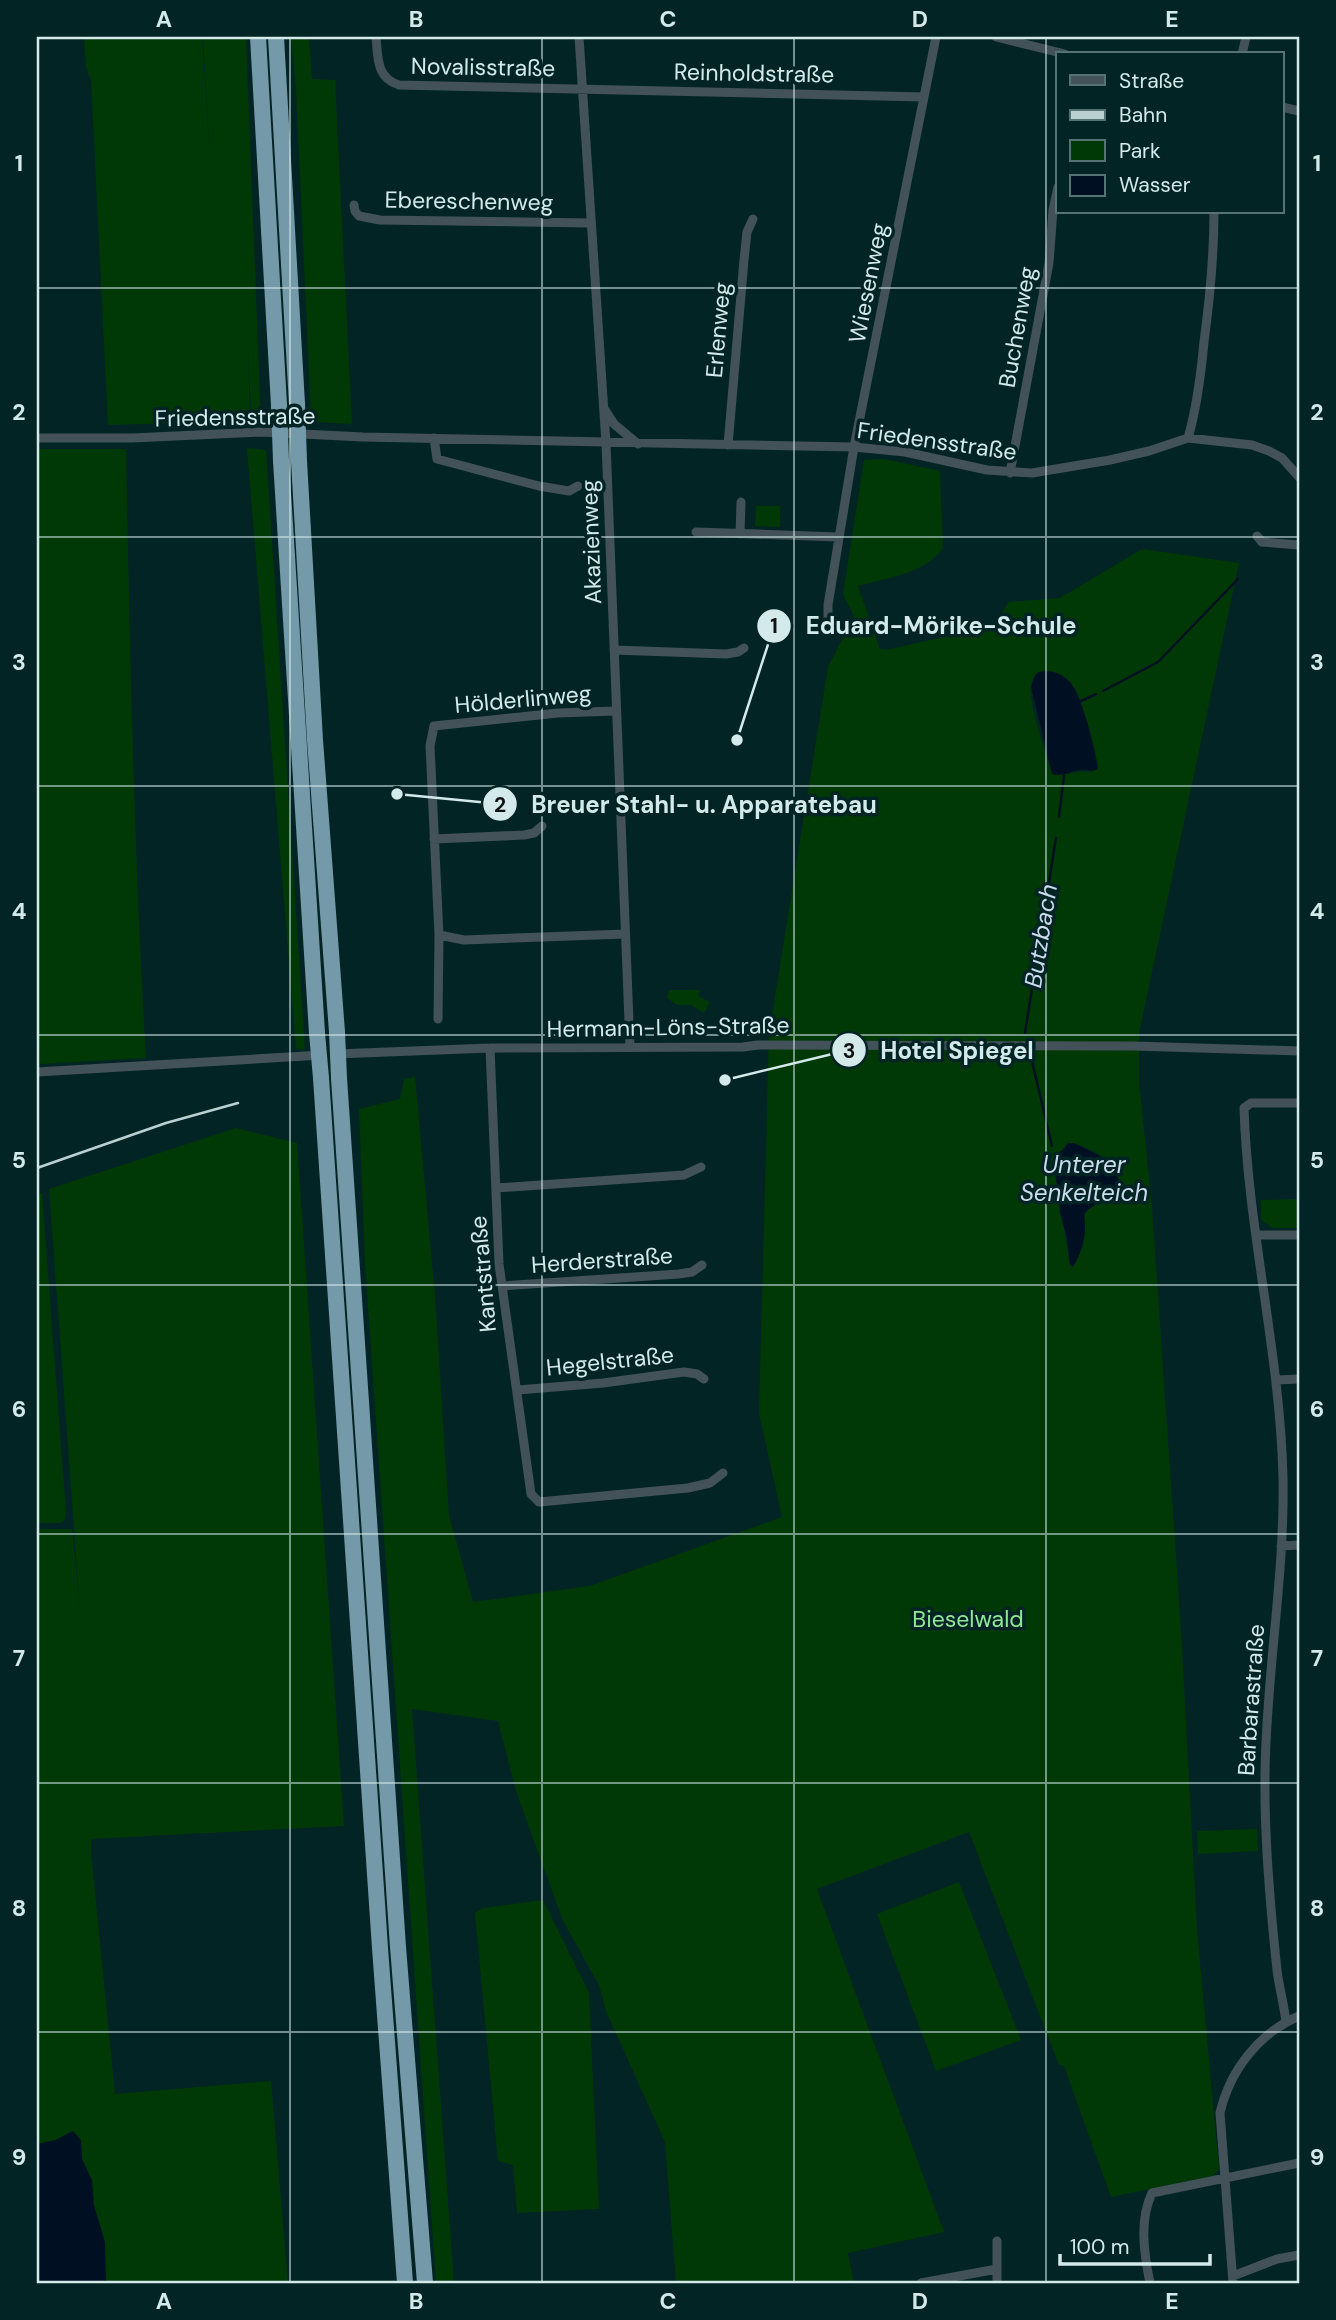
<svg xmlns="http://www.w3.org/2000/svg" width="1336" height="2320" font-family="'DM Sans',sans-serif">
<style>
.green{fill:#003905;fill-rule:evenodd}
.water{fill:#001022}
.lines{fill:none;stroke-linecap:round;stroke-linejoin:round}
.stream{stroke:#001022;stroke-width:2.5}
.street{stroke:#435258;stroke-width:9}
.highway{stroke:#749aa9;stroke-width:16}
.rail{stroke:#bad1d2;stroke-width:2.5}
.highway-bridge{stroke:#749aa9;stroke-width:16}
.grid{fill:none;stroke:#d3e9ea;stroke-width:2;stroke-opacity:0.55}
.labels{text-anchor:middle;stroke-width:7;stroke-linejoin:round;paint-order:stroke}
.street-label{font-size:23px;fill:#d3e9ea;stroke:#032425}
.park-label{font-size:23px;fill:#90e892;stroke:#032425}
.water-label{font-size:24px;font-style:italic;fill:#ccdced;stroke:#032425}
.leader{fill:none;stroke:#d3e9ea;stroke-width:2.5}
.callout-dot{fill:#d3e9ea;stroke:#032425;stroke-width:2.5}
.mark-label{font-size:21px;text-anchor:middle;font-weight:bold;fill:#111}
.callout-label{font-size:24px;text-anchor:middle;font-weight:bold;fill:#d3e9ea;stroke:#032425;stroke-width:7;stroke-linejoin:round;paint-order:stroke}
.neatline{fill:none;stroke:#d3e9ea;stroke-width:2.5}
.grid-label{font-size:23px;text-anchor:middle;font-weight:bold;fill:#d3e9ea}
</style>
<rect width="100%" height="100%" fill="#032425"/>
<path class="green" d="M84,37H202L210,160L203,37H246L261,424L251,409L248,347L250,421L108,425L91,80L86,67Z
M291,37H309L312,79L335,80L352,424L316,422L311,416L296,90Z
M247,448L266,450L305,1049H296Z
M37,449H126C130,652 134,855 146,1058L40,1064L37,996Z
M884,459L940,471L943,548C925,574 886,578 858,586L880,649L886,650L943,637L990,630L1009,602L1060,598L1142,549L1239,563L1139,1033V1082L1152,1207L1181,1629L1197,1929L1219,2169L1213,2176L1111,2197L1064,2066L1059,2065L969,1832L817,1889L944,2232L848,2253L854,2283H676L665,2142L606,2011L599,1985L563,1921L516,1791L498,1721L412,1709L454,2283H436L365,1263L359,1109L400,1099L404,1079L415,1077L435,1296L449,1515L473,1602L590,1586L782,1517L759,1413L769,1034L828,667L854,616L843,594L864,460ZM1038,672C1045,672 1054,671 1060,675C1088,688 1088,744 1092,772C1077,770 1066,776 1052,774C1046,752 1029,707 1031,687C1032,681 1034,676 1038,672ZM1068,1143C1081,1144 1101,1153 1110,1164C1114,1169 1114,1174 1119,1179L1115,1197C1103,1203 1092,1203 1084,1215C1087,1233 1084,1251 1070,1265L1053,1161Z
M756,506H780V527L755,526Z
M669,990H700L698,996L710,1002L704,1013L691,1005H677L667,998Z
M236,1128L297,1143L344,1826L91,1839V1852L115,2094L271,2081L288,2283H37V1529H72L80,1609L49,1189Z
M42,1193L66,1512L65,1520L60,1523H37V1195Z
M1299,1199V1228H1273L1261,1220V1200Z
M1257,1829L1258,1851L1198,1854L1197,1831Z
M959,1882L1021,2040L936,2071L877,1914Z
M543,1900L589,1993L599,2209L517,2213L513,2165L498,2161L475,1913L483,1908Z"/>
<path class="water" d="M1045,671C1054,671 1062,674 1069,681C1081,692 1096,751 1098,769C1091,773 1088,769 1080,770C1067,771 1069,777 1052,774L1031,687L1034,677L1038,672Z
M1068,1143H1074L1106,1159L1122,1184L1115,1197C1103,1203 1093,1203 1084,1214C1087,1233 1083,1251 1073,1267L1070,1265L1067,1238L1060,1213L1058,1189L1053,1161L1055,1155L1064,1149Z
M73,2131L81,2140L82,2159L92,2180L94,2205L105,2242L106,2283H37V2144L55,2140Z"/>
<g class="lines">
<path class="stream" d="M1103,691L1158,662L1238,579
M1081,701L1096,694
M1059,817L1064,776
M1025,1033L1056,838
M1032,1061L1052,1146"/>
<path class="street" d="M376,37C378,57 376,78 399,85L924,97
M579,37L606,443L630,1047
M996,37L1065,54
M1242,54L1246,37
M1282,107L1299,111
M354,205L355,211L359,216L380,220L590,223
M605,410L614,424L638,444
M37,438H132L262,432L363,437L854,447L905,452L987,470L1032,473L1110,460L1149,451L1188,438L1252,445L1269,451L1282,458L1299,477
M434,438L437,459L539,486L569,491L578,486
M1188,438C1197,407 1201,374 1204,342C1210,297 1214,256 1214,212
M728,445L744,260L747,232L753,219
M1010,473L1049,263L1053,210L1058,187
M696,532L839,537
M740,534L741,502
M1257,536L1262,542L1299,545
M832,627L828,618V605L854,447L936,37
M614,650L726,654L738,652L744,648
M434,839L524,835L534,833L542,826
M439,935L464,940L625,934
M438,1019L439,935L430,746L434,726L558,713L616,711
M490,1048L499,1264L531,1494L539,1502L688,1488L710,1483L723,1473
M336,1054L490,1048L743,1047L758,1045L1134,1046L1299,1051
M37,1072L322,1055
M496,1188L684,1175L701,1167
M1256,1235H1299
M502,1286L679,1274L692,1272L702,1265
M1277,1380L1299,1379
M518,1390L603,1383L684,1372L697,1374L704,1379
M1281,1546L1299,1545
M1286,2022C1284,2004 1279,1987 1277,1970C1270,1905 1264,1839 1265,1774C1266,1675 1285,1577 1283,1477C1280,1353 1248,1232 1244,1108L1251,1103H1299
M997,2241V2283
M1233,2276L1277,2259L1299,2255
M921,2283L997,2269
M1150,2283C1144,2254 1139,2220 1152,2193L1299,2163
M1233,2283L1220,2113C1230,2070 1259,2033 1299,2016"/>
<path class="highway" d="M258,37L279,405
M276,37L297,404
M281,461L317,1033
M299,461L315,740L337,1032
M321,1078L380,1948L405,2283
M339,1078L398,1947L425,2283"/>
<path class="rail" d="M37,1168L166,1123L238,1103"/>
<path class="highway-bridge" d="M297,404L299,461
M279,405L281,461
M337,1032L339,1078
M317,1033L321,1078"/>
</g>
<path class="grid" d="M290,37V2283M542,37V2283M794,37V2283M1046,37V2283M37,288H1299M37,537H1299M37,786H1299M37,1035H1299M37,1285H1299M37,1534H1299M37,1783H1299M37,2032H1299"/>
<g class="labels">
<g class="street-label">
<text transform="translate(483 67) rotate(1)" y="8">Novalisstraße</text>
<text transform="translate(754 73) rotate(1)" y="8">Reinholdstraße</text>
<text transform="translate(469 201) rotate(1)" y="8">Ebereschenweg</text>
<text transform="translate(868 283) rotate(-79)" y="8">Wiesenweg</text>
<text transform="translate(1017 327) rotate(-80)" y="8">Buchenweg</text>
<text transform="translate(718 330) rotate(-85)" y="8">Erlenweg</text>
<text transform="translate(235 417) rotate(-1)" y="8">Friedensstraße</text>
<text transform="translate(937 441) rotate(8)" y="8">Friedensstraße</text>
<text transform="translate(591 542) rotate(-92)" y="8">Akazienweg</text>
<text transform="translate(523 699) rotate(-5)" y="8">Hölderlinweg</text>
<text transform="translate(668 1027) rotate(-1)" y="8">Hermann-Löns-Straße</text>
<text transform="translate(602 1260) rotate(-4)" y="8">Herderstraße</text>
<text transform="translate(483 1274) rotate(-95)" y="8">Kantstraße</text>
<text transform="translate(610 1361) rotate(-6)" y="8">Hegelstraße</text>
<text transform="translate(1251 1700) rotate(-86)" y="8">Barbarastraße</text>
</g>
<g class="park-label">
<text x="968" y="1627">Bieselwald</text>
</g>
<g class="water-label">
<text transform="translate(1041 936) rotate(-81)" y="8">Butzbach</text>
<text x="1084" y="1173">Unterer<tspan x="1084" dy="28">Senkelteich</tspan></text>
</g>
</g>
<path class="leader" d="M737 740L774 626M397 794L500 804M725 1080L849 1050"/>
<g class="callout-dot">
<circle cx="737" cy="740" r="7"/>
<circle cx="397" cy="794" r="7"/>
<circle cx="725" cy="1080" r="7"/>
<circle cx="774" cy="626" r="18"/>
<circle cx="500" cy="804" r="18"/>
<circle cx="849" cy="1050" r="18"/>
</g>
<g class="mark-label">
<text x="774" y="633">1</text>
<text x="500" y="812">2</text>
<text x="849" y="1058">3</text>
</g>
<g class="callout-label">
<text x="941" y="634">Eduard-Mörike-Schule</text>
<text x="704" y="813">Breuer Stahl- u. Apparatebau</text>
<text x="957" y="1059">Hotel Spiegel</text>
</g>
<rect width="1336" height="2320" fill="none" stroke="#032425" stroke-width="77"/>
<rect x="1056" y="52" width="228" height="161" fill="#032425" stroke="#567374" stroke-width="2"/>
<rect x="1070" y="75" width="35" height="10" fill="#435258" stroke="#567374" stroke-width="2"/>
<text x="1119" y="88" font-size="21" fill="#d3e9ea">Straße</text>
<rect x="1070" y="110" width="35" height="10" fill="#bad1d2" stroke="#567374" stroke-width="2"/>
<text x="1119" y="122" font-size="21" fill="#d3e9ea">Bahn</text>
<rect x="1070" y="140" width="35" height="21" fill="#003905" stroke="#567374" stroke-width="2"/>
<text x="1119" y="158" font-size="21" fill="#d3e9ea">Park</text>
<rect x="1070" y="175" width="35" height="21" fill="#001022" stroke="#567374" stroke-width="2"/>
<text x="1119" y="192" font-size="21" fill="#d3e9ea">Wasser</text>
<path d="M1060 2254v10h150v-10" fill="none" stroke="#d3e9ea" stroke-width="3.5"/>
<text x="1070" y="2254" font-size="21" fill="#d3e9ea" stroke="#032425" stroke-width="5" paint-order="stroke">100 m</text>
<rect x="38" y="38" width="1260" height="2244" class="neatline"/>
<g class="grid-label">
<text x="164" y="27">A</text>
<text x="416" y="27">B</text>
<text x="668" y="27">C</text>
<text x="920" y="27">D</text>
<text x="1172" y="27">E</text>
<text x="19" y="171">1</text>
<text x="1317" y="171">1</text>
<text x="19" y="420">2</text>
<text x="1317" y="420">2</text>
<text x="19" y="670">3</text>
<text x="1317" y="670">3</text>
<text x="19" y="919">4</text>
<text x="1317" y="919">4</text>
<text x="19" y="1168">5</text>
<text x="1317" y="1168">5</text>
<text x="19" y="1417">6</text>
<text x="1317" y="1417">6</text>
<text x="19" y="1666">7</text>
<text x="1317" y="1666">7</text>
<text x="19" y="1916">8</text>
<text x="1317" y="1916">8</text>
<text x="19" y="2165">9</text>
<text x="1317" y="2165">9</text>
<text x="164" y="2309">A</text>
<text x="416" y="2309">B</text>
<text x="668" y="2309">C</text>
<text x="920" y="2309">D</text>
<text x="1172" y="2309">E</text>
</g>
</svg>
